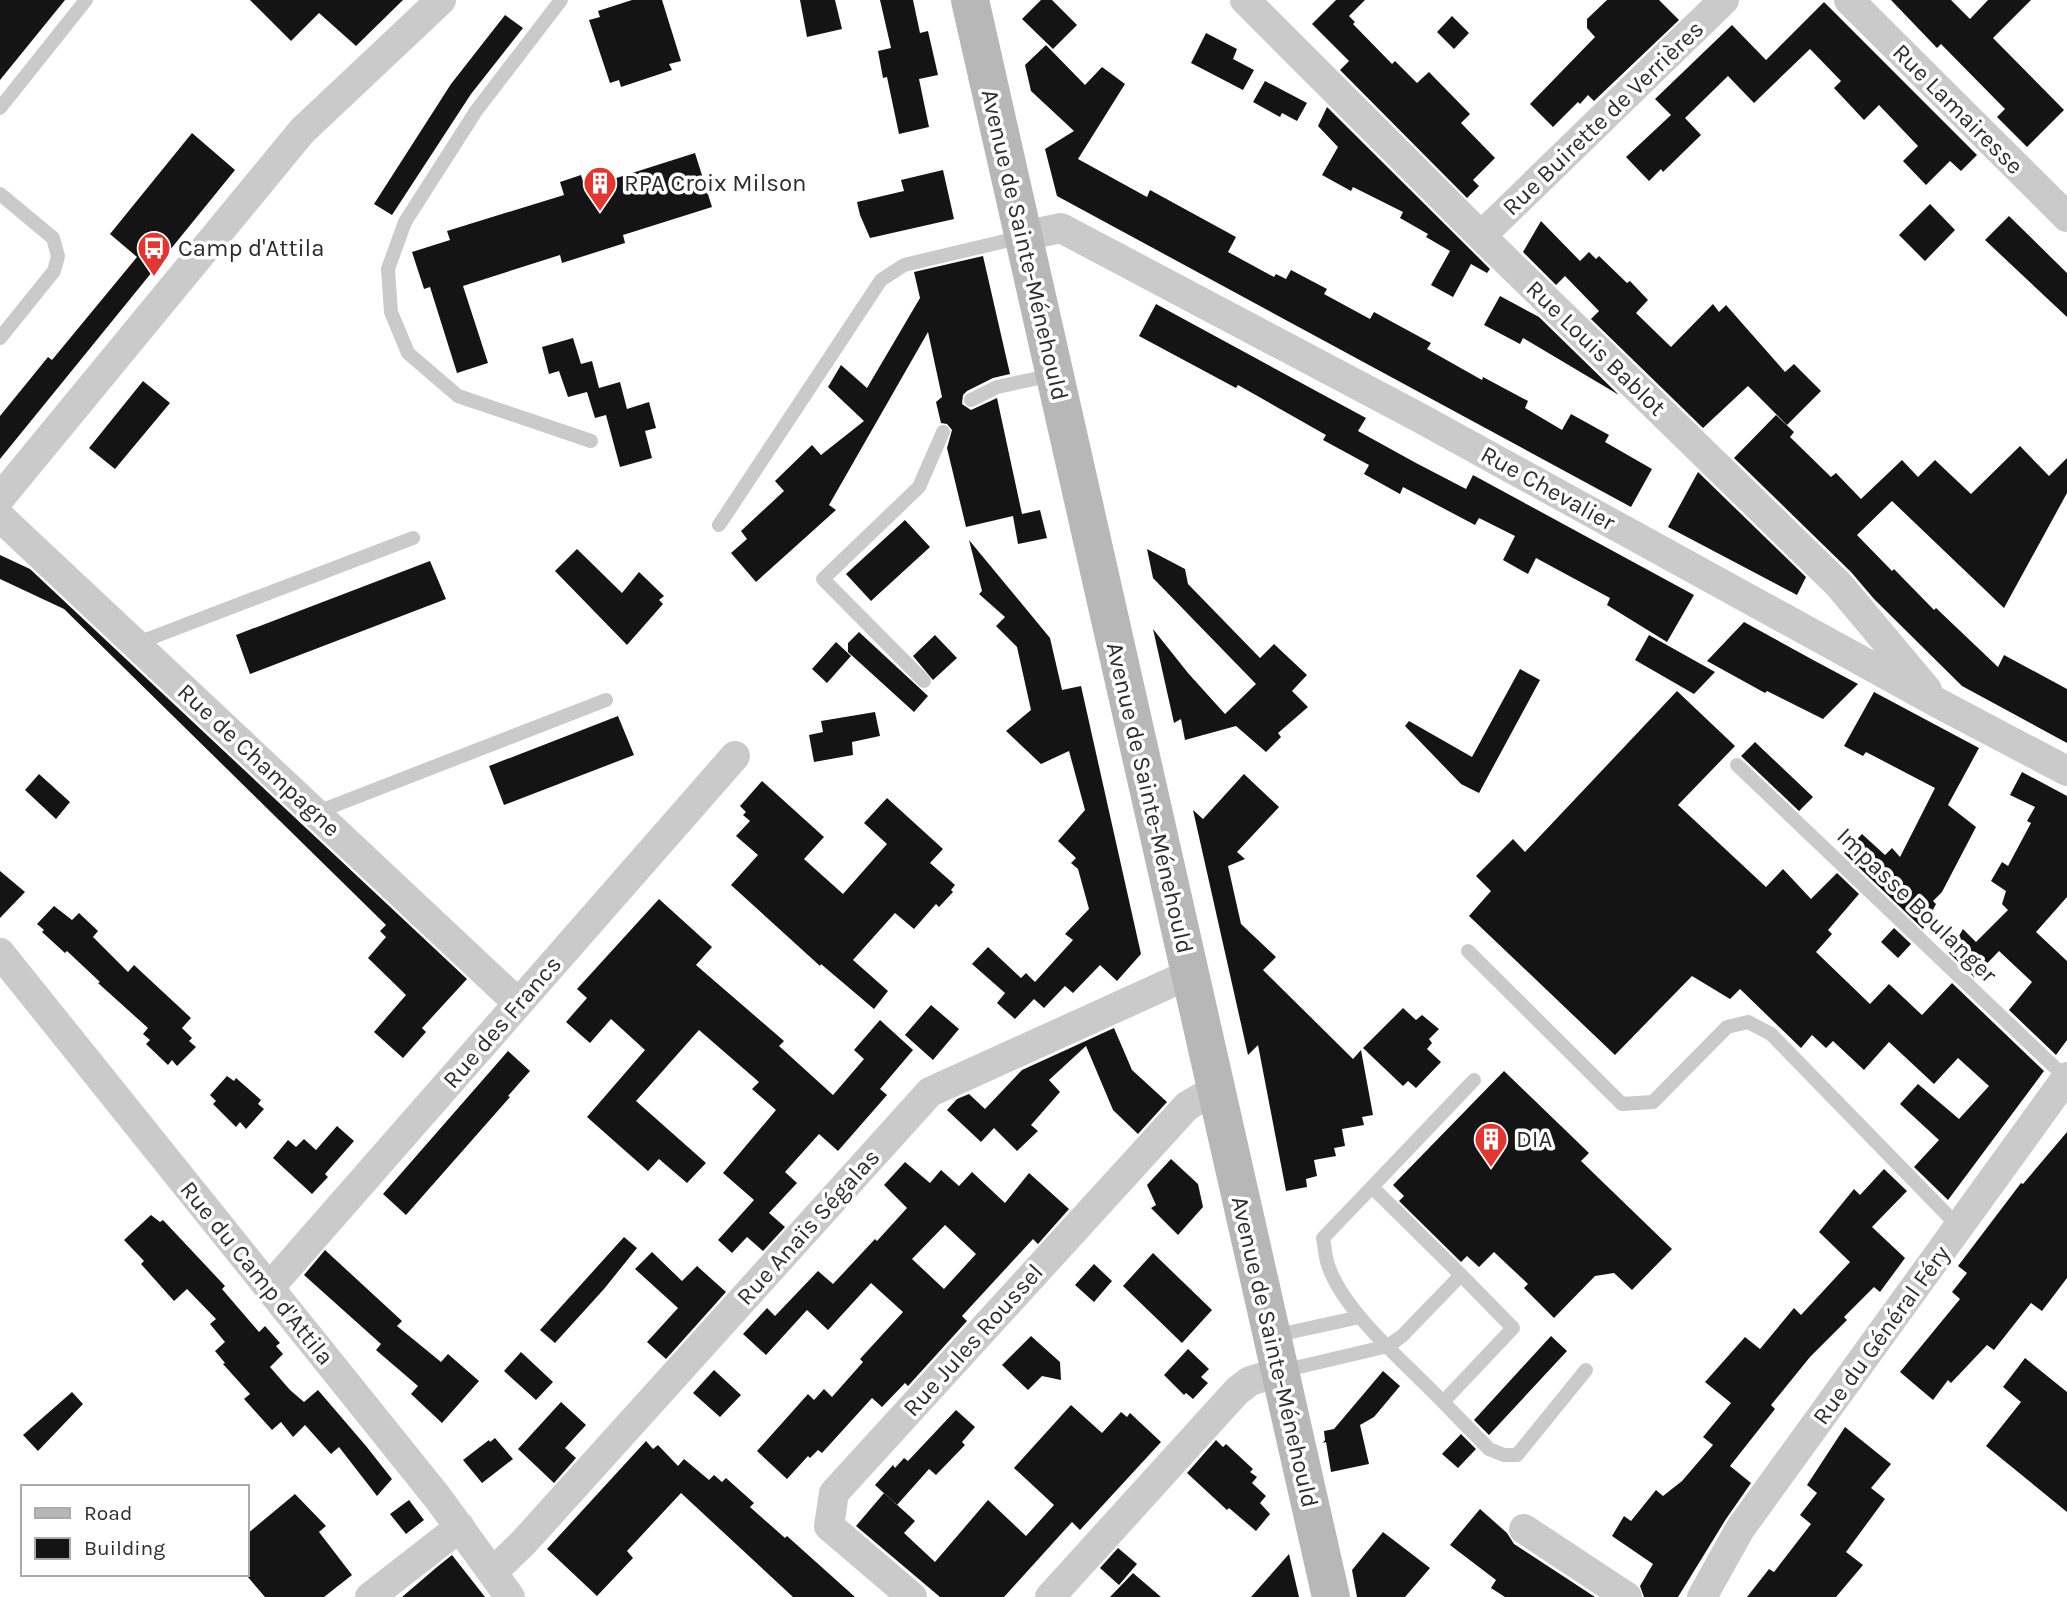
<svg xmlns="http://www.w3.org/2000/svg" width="2067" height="1597" font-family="Karla,sans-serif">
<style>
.building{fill:#141414;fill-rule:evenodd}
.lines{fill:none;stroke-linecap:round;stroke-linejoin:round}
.service{stroke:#cacaca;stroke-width:14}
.minor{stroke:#cacaca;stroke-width:30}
.secondary{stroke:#b7b7b7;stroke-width:38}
.labels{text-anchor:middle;stroke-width:7;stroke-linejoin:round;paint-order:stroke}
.street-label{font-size:24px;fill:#2d2d2d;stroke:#fff}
.poi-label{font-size:24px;fill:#2d2d2d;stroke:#fff;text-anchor:start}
</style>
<rect width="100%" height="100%" fill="#fff"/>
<path class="building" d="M0,0H65L0,80Z
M250,0H403L356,46L319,13L291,41Z
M632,0H662L681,61L669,64L672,70L621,87L619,80L610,83L589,20L600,17L598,11Z
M800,0H835L842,29L807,37Z
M880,0H913L920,33L928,31L938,75L919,79L929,127L899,134L887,77L883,78L878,51L891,48Z
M1041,0H1052L1077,25L1053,49L1022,19Z
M1336,0H1365L1349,16L1355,22L1353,24L1392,64L1395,61L1417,83L1429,72L1470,114L1461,123L1495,158L1473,180L1479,186L1467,198L1340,70L1349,61L1312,24Z
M1607,0H1659L1679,20L1594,101L1588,95L1580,104L1578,102L1553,127L1530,104L1595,37L1587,28V19Z
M1891,0H1951L1970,19L1988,0H2031L1993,38L2064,110L2027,147L1997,117L2005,109L1941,44L1937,48Z
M1824,2L1977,155L1961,171L1950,161L1926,185L1903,161L1918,146L1879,105L1864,120L1834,88L1841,81L1810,49L1754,103L1728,76L1685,118L1701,135L1663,172L1661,169L1649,181L1626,157L1671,115L1655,99L1732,25L1766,60Z
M505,15L523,28L471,94L392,215L374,204L451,84Z
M1452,16L1469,33L1454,49L1437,32Z
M1206,33L1237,49L1233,59L1254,70L1243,90L1191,63Z
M1046,45L1085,85L1102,67L1125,84L1078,159L1147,197L1150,190L1236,237L1228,252L1274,277L1276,274L1286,279L1291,270L1327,289L1324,294L1370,319L1374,312L1431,343L1427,349L1482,380L1483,377L1528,401L1525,408L1562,430L1571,414L1609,435L1605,442L1652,469L1631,507L1057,196L1045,149L1074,131L1031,91L1025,65Z
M1265,81L1307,103L1297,121L1282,113L1280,117L1253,102Z
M1327,107L1490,269L1487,273L1471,264L1453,297L1431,285L1450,251L1426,237L1428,234L1400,218L1403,212L1353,187L1351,191L1322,175L1338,147L1318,126Z
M192,133L235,170L0,459V416L48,357L52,360L137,257L110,234Z
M695,153L712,207L623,235L625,243L562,263L560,255L463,286L488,363L457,373L430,287L424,289L412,252L450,240L447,231L564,195L560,182L581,175L585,188Z
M943,170L954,219L870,238L860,215L857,202L904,191L901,180Z
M1930,204L1955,230L1925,261L1899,235Z
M2009,216L2067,273V317L1985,240Z
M1541,221L1580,261L1589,252L1596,259L1599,256L1627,283L1630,281L1648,300L1636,313L1671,347L1713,304L1719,312L1726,305L1785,372L1794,364L1821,391L1787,425L1748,386L1703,428L1591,319L1599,311L1565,276L1556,285L1523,252Z
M983,256L1010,374L993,378L967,391L963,395L962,404L971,410L997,398L1022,514L1040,510L1047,538L1018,544L1013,516L966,527L947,448L952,430L947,424L941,423L936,402L942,397L928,332L829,505L836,510L756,582L731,553L747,539L741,531L784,491L775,481L812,445L821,455L864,421L828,387L841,365L867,388L920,298L914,272Z
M1500,296L1539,317L1619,395L1523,338L1520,344L1484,325Z
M1156,304L1366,418L1358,431L1416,463L1466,489L1473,475L1694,595L1667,642L1607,605L1610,598L1536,558L1528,574L1503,560L1515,536L1479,518L1475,525L1403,487L1400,494L1364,474L1369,465L1323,440L1326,435L1238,385L1236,388L1139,336Z
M573,338L581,364L592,361L599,388L620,382L627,409L649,402L656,428L645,431L652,458L620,467L606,415L595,418L587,392L568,397L559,371L549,374L542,347Z
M143,381L170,403L115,469L89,448Z
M1776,415L1794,432L1790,437L1831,477L1836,473L1861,499L1902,460L1918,477L1935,460L1971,494L2020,446L2049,476L2067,458V493L2004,608L1892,501L1857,535L1892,571L1894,569L1934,610L1936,608L1998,667L2004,655L2067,689V743L1962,686L1874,599L1851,572L1734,458Z
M1698,472L1806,577L1797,595L1668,527Z
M905,520L930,547L871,601L846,574Z
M969,540L1050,638L1062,690L1081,686L1141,954L1117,981L1100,965L1073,993L1065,986L1044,1008L1034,999L1015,1019L997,1003L1005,993L972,964L988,947L1021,978L1026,973L1035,982L1073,940L1065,934L1089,909L1078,869L1071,863L1076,858L1058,841L1085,810L1069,751L1041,764L1006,731L1031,710L1017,647L996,626L1005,617L979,594L982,591Z
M577,549L622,593L639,572L664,596L659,600L663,604L627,645L555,571Z
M1147,549L1185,569L1188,584L1260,658L1274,644L1307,675L1292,691L1308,707L1278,733L1281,737L1266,752L1236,726L1185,740L1181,719L1174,723L1153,629L1188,673L1225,714L1256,684L1153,578Z
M0,555L30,569L467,979L422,1028L426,1032L403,1058L374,1032L406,995L368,958L386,937L380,931L386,925L64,609L0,579Z
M430,561L446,599L250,674L236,635Z
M1744,622L1815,661L1858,684L1823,719L1767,691L1765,693L1707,661Z
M859,632L928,696L914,712L848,652V643Z
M935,635L957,658L933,680L913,656Z
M1649,635L1715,672L1694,694L1635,660Z
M836,642L851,656L827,683L812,669Z
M1520,669L1540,680L1479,793L1461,784L1405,726L1409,721L1472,757Z
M1677,691L1735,746L1678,805L1766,887L1783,869L1811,899L1837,873L1859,894L1828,930L1832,934L1816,952L1870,1004L1889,984L1922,1015L1952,983L2044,1071L1948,1200L1914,1167L1939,1140L1900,1104L1918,1084L1959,1119L1989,1086L1958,1058L1934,1084L1889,1042L1864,1070L1833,1041L1826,1048L1812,1035L1801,1048L1740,989L1730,999L1692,976L1615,1055L1469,916L1491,891L1476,876L1513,839L1525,852Z
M1874,692L1979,748L1948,805L1976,827L1942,892L1933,901L1936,904L1923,929L1844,853L1862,834L1885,855L1892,848L1900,857L1935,788L1866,752L1863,756L1844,746Z
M875,712L880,736L852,742L853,755L814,762L809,735L823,732L821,721Z
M618,716L634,755L504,805L489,766Z
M1755,742L1813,797L1799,811L1741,756Z
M2022,772L2067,796V897L2036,932L2067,961V1040L2056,1055L2009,1010L2032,982L1999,951L1974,977L1949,953L1963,929L1976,942L2008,910L2002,904L2006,891L1991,881L2002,862L2008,866L2031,823L2027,821L2035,807L2010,795Z
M39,774L70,802L56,819L25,790Z
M1244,774L1279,807L1237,852L1245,859L1228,866L1241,924L1276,957L1263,970L1353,1059L1361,1050L1373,1115L1362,1117L1364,1125L1342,1129L1345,1146L1334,1148L1336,1156L1314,1160L1317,1176L1306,1179L1307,1187L1286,1191L1258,1045L1248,1055L1193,810L1203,819Z
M762,781L824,837L804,859L843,894L887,844L864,823L887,798L943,849L930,863L955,885L951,890L953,892L939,907L936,904L914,929L895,913L853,960L888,991L874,1009L821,964L820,966L731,885L758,855L736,836L750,821L743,815L746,812L740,806Z
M0,871L25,892L0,918Z
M659,899L712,947L696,965L784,1041L779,1046L833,1095L864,1059L854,1050L880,1020L913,1050L880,1089L887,1095L838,1151L819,1134L785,1172L797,1183L769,1213L785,1227L763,1251L747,1237L732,1253L718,1240L754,1200L723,1173L776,1110L752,1089L759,1082L699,1030L636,1101L706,1163L687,1183L659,1159L648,1171L587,1117L645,1050L611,1019L590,1043L566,1022L587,998L577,989Z
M54,906L72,920L79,913L98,931L93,937L128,972L134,965L191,1018L182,1028L192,1038L189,1041L196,1047L177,1066L172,1060L168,1065L146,1044L150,1040L143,1034L148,1028L98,983L100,982L67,951L65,953L42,932L44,930L37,924Z
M1894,928L1911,944L1898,958L1881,942Z
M931,1005L959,1029L933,1060L905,1035Z
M1403,1008L1416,1020L1422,1015L1439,1029L1429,1039L1432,1043L1427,1049L1441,1062L1416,1088L1408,1081L1403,1086L1363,1048Z
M1114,1028L1132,1070L1167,1102L1138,1134L1113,1110L1086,1046L1049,1080L1060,1092L1031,1125L1038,1131L1017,1151L994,1128L981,1142L947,1110L957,1099L969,1094L985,1109L1022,1070Z
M508,1051L530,1071L508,1096L510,1097L406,1215L383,1194Z
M1504,1071L1589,1153L1581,1161L1672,1249L1632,1290L1614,1273L1595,1276L1554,1318L1524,1288L1528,1284L1494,1252L1479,1267L1467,1256L1461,1262L1399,1201L1404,1196L1393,1185Z
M227,1076L234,1081L236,1078L261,1100L258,1104L264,1109L246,1129L240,1122L236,1127L213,1104L216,1101L210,1095Z
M337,1126L354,1141L325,1174L328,1177L312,1194L273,1158L288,1140L296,1147L304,1139L316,1150Z
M2067,1132V1278L2042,1311L2031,1303L1994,1350L1987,1345L1951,1383L1948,1380L1933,1400L1900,1372L1960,1299L1952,1292L1967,1273L1958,1266L2021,1183L2023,1184Z
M1171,1159L1198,1184L1203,1207L1178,1235L1151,1208L1156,1205L1147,1185Z
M905,1162L930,1183L941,1170L959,1186L972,1172L1005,1203L1029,1173L1069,1209L1038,1244L1033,1239L962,1316L967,1321L908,1386L905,1383L882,1407L872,1398L822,1453L818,1450L810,1458L808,1456L787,1479L757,1451L808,1394L814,1400L824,1389L832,1397L863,1362L860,1359L903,1312L871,1283L828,1330L807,1310L766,1355L743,1334L767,1308L775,1316L818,1271L833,1284L875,1239L877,1241L907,1208L884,1185ZM945,1225L976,1254L944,1289L912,1259Z
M1884,1169L1907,1191L1872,1227L1905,1258L1880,1292L1874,1287L1844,1317L1847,1320L1810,1357L1771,1405L1775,1409L1730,1466L1751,1483L1726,1519L1678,1597H1644L1640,1586L1653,1564L1612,1536L1624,1516L1631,1521L1656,1490L1663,1496L1682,1481L1713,1445L1703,1437L1731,1403L1705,1382L1745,1337L1760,1349L1794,1308L1801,1315L1850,1262L1819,1232L1854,1189L1860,1195Z
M151,1215L160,1222L163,1220L225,1286L222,1289L259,1332L265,1326L280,1343L276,1346L283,1354L270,1367L290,1390L304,1402L318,1390L366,1446L392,1479L377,1496L339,1447L331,1454L305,1425L293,1437L281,1422L272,1430L244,1399L250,1394L223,1364L225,1363L215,1351L225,1342L210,1324L216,1319L187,1289L174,1301L141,1264L144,1261L124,1240Z
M624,1237L637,1248L604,1289L555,1343L540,1330Z
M325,1250L402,1321L397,1326L441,1362L448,1354L479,1381L442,1423L411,1394L418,1386L376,1350L381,1344L304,1275Z
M652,1252L682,1281L697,1266L726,1292L666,1359L647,1342L678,1308L635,1269Z
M1153,1253L1212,1310L1182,1343L1123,1286Z
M1094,1264L1112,1281L1094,1302L1075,1285Z
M1031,1336L1060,1362L1061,1380L1042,1376L1028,1390L1002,1365Z
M1551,1336L1567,1351L1489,1435L1474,1420Z
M1188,1349L1209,1369L1201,1377L1208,1383L1193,1399L1186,1393L1184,1395L1164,1375Z
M521,1352L553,1382L536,1400L504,1371Z
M2025,1358L2067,1392V1512L1986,1446L2021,1402L2003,1387Z
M714,1370L741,1395L720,1417L693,1393Z
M1383,1371L1400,1386L1374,1417L1360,1425L1369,1464L1331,1472L1326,1442L1323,1443L1325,1440L1324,1431L1334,1429Z
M72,1392L83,1404L38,1451L23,1435Z
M561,1402L586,1425L565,1448L576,1458L554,1483L518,1449Z
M1071,1405L1102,1433L1121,1412L1127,1417L1130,1413L1161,1442L1080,1530L1072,1522L1004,1597H940L856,1526L884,1493L915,1521L904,1533L935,1562L988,1500L1026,1536L1054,1505L1014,1468Z
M956,1410L975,1427L962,1442L965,1445L936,1475L929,1469L897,1505L875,1485L893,1465L895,1468L904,1458L908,1461Z
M1845,1427L1891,1464L1871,1488L1885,1499L1846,1552L1863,1565L1836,1597H1747L1769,1569L1774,1572L1811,1524L1800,1515L1817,1493L1807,1485Z
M1461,1434L1476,1449L1458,1468L1442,1454Z
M495,1438L513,1459L482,1483L463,1460L489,1440L490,1442Z
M1216,1440L1223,1447L1226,1444L1253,1469L1250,1472L1257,1477L1252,1483L1266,1496L1260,1503L1270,1514L1256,1531L1229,1508L1227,1510L1187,1473Z
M646,1441L653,1449L658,1445L678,1466L684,1459L709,1480L714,1475L722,1482L726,1478L754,1503L750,1507L785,1538L787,1536L855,1597H793L681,1493L627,1551L633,1558L597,1596L547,1549Z
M295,1494L326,1526L319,1532L352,1575L324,1597H265L247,1576V1534Z
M409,1500L424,1520L406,1534L390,1514Z
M1480,1509L1507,1533L1514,1544L1595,1597H1505L1491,1588L1496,1580L1450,1545Z
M1383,1532L1430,1568L1405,1597H1357L1352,1570Z
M1118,1548L1137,1564L1119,1585L1100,1568Z
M1289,1554L1299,1597H1251Z
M452,1555L485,1597H402L437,1567Z
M1133,1573L1161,1597H1110Z"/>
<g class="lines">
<path class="service" d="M561,0L476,111L405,222L388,269L391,312L408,353L458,396L591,441
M0,108L86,0
M0,194L53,238L58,256L54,271L0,338
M971,400L997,387L1053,375
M719,525L881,280L904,265L1022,237
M135,644L413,538
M924,681L823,579L919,487L943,432
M1737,765L2066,1078
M315,813L606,700
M1468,951L1622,1104L1653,1102L1727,1027L1748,1022L1771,1034L1959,1227
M1372,1187L1474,1080
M1273,1336L1360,1317
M1282,1371L1388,1346L1402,1336L1461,1275L1372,1187L1323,1238C1325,1247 1325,1257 1328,1265C1344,1313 1408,1365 1443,1402L1513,1328L1461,1275
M1443,1402L1489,1449L1504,1455H1517L1586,1370"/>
<path class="minor" d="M1245,0L1481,236L1839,585L1927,690
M1849,0L2067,217
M1023,236L1061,228L1420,418L1938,703L2067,771
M1481,236L1724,0
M0,498L302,131L441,0
M0,517L518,1003
M0,953L438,1498L510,1597
M269,1288L735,756
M1524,1529L1627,1597
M493,1572L524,1542L930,1092L1190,974
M370,1597L460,1527
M912,1597L829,1526L834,1493L1187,1106L1216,1089
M1050,1597L1237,1391L1250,1381L1280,1372
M1702,1597L1740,1529L2067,1077"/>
<path class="secondary" d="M970,0L1331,1597"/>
</g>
<defs>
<symbol id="building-pin" viewBox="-11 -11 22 30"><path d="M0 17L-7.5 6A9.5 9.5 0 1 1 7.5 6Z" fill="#df3833" stroke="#fff"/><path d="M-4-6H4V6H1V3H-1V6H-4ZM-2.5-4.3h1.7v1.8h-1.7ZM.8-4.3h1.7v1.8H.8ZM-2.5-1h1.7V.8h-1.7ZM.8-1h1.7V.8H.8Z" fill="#fff"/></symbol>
<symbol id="bus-pin" viewBox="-11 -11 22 30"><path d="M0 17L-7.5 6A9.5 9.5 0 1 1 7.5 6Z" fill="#df3833" stroke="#fff"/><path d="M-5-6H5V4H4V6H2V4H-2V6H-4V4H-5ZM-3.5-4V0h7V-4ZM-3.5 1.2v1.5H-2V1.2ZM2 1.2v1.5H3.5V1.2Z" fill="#fff"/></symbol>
</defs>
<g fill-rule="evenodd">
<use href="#building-pin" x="581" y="164" width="38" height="52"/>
<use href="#bus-pin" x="135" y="229" width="38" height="52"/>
<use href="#building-pin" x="1472" y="1120" width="38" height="52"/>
</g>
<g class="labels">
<g class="street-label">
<text transform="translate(1958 109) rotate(45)" y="8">Rue Lamairesse</text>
<text transform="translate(1603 118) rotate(-44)" y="8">Rue Buirette de Verrières</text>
<text transform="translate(1025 245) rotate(77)" y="8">Avenue de Sainte-Ménehould</text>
<text transform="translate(1596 348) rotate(44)" y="8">Rue Louis Bablot</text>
<text transform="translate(1548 488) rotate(29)" y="8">Rue Chevalier</text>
<text transform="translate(259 760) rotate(43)" y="8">Rue de Champagne</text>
<text transform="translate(1150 798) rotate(77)" y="8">Avenue de Sainte-Ménehould</text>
<text transform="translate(1917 905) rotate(44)" y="8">Impasse Boulanger</text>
<text transform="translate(502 1022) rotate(-49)" y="8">Rue des Francs</text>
<text transform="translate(808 1227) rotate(-48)" y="8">Rue Anaïs Ségalas</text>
<text transform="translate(257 1273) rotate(51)" y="8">Rue du Camp d'Attila</text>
<text transform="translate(1881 1335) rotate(-54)" y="8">Rue du Général Féry</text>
<text transform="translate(973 1340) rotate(-48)" y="8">Rue Jules Roussel</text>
<text transform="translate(1275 1352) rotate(77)" y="8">Avenue de Sainte-Ménehould</text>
</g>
<g class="poi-label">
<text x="624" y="191">RPA Croix Milson</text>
<text x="178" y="256">Camp d'Attila</text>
<text x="1516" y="1147">DIA</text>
</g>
</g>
<rect x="21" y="1485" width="228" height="91" fill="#ffffff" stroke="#ababab" stroke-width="2"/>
<rect x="35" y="1508" width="35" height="10" fill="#b7b7b7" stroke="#ababab" stroke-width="2"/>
<text x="84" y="1520" font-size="21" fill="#2d2d2d">Road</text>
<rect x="35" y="1538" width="35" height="21" fill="#141414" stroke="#ababab" stroke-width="2"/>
<text x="84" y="1555" font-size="21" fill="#2d2d2d">Building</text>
</svg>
